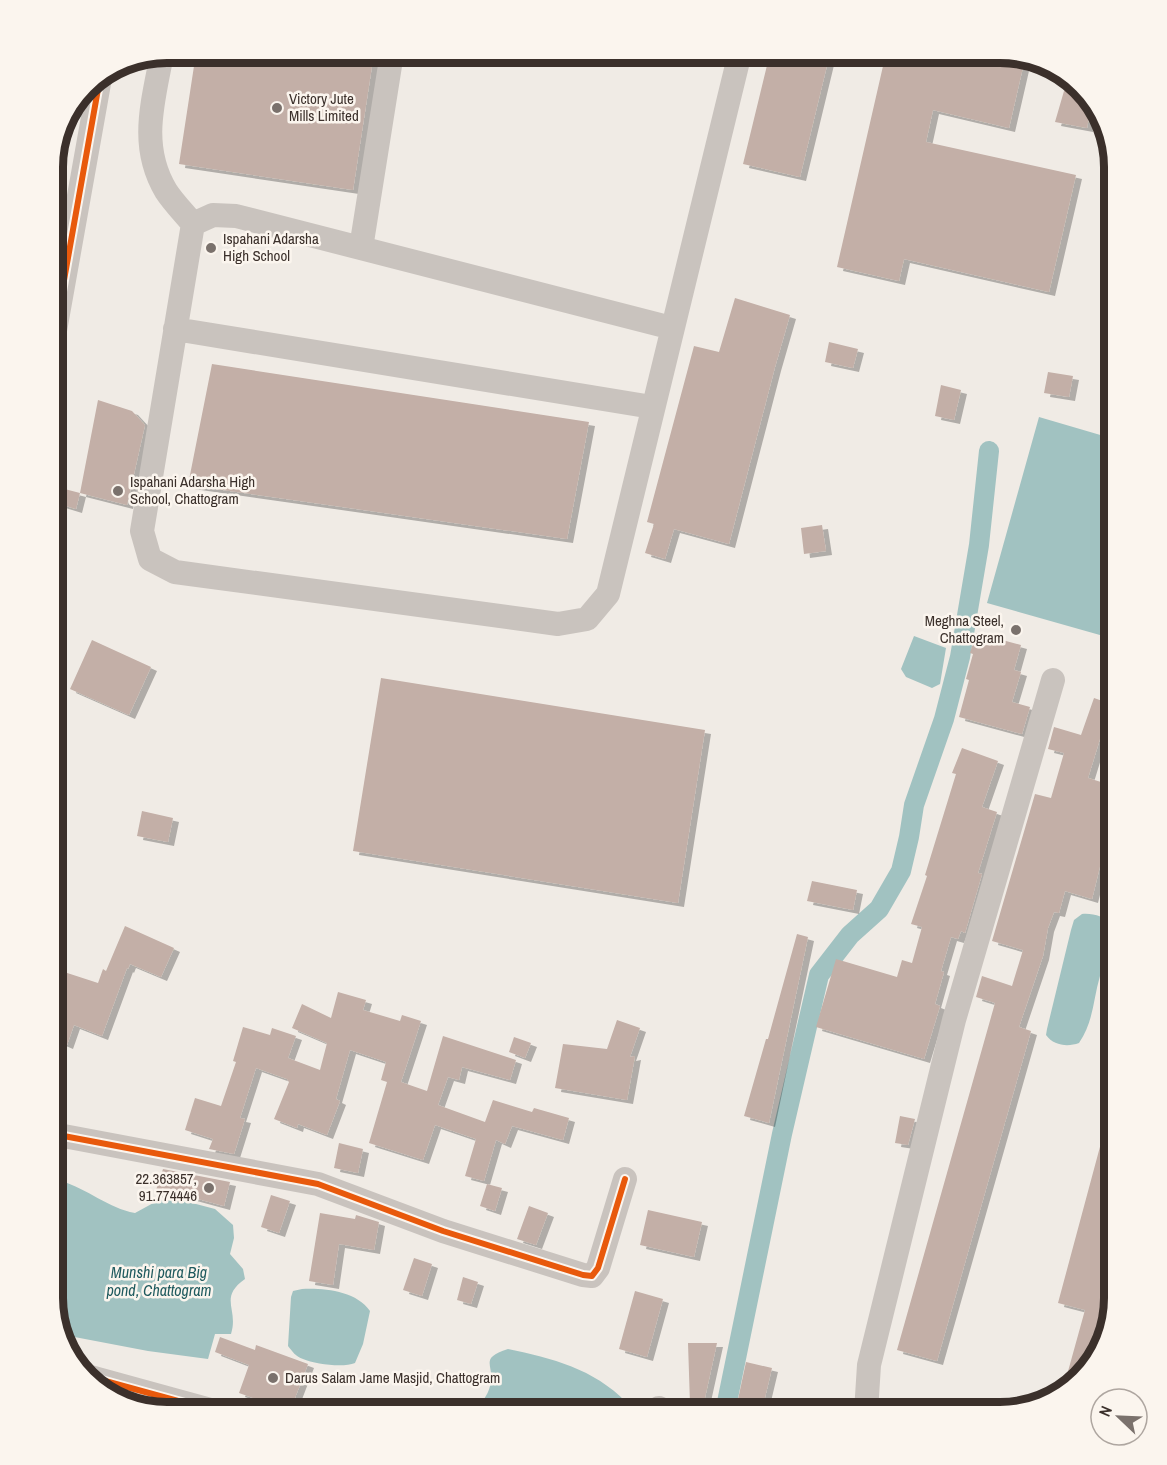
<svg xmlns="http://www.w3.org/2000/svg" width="1167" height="1465" font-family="'Archivo Narrow',sans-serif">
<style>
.water{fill:#a1c2c1}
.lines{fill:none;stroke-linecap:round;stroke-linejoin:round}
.canal{stroke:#a1c2c1;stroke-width:20}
.building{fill:#c3afa7;filter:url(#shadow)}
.minor{stroke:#c9c3be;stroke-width:24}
.cycleway-casing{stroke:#fbf5ee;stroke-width:10}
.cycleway{stroke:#e8590c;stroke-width:6}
.poi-dot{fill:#7a716c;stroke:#fbf5ee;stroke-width:2}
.labels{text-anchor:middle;stroke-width:5;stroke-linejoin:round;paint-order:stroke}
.poi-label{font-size:15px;fill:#3b302b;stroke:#fbf5ee;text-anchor:start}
.water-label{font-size:16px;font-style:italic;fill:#1f5a5e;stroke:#fbf5ee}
.rim{fill:none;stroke:#3b302b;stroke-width:8}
</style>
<defs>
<filter id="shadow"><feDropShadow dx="6" dy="4" stdDeviation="0" flood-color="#0004"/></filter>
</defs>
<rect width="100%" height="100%" fill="#f0ebe5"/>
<path class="water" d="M91,81L88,108L75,124L62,127L64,116Z
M1039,417L1114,439V639L987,603Z
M914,636L946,648L940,684L932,688L906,677L901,669Z
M1082,914C1092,913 1106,916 1111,926C1117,940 1103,962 1100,976C1093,999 1094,1021 1079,1043C1068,1047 1054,1046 1046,1035L1047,1029L1071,930L1074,920Z
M61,1181C88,1189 108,1208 135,1213L157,1201L168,1199L196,1204L215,1209L233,1225L234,1238L230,1254L243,1269L245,1279C218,1298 239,1309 231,1334H215L208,1359L148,1351L64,1335L53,1298V1195L58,1197Z
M302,1289C325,1288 356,1291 370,1311L363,1344L355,1363C343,1368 315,1364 303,1359C296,1357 292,1351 288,1346L291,1297L293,1291Z
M508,1349C552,1358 594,1369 626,1402L625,1412H479C480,1402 488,1396 490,1386C496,1365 477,1359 508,1349Z"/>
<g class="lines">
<path class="canal" d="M725,1412L782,1134L819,975L850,935L879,909L901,871L909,837L914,805L944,719L960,657L979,545L989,451"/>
</g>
<path class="building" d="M196,53H374L353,190L179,164Z
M770,53H830L800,177L743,164Z
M886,53H961L1023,67L1009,128L933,110L926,142L1076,175L1049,292L904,259L899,281L837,267Z
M1064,91L1086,95L1092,100L1087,128L1055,122Z
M735,298L790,315L775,367L729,544L674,529L665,559L645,553L654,524L647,522L694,346L719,352Z
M829,342L858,349L853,368L825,362Z
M212,364L589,422L567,539L188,485Z
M1048,372L1073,376L1069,397L1044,393Z
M941,385L961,390L954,420L935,416Z
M98,400L132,411L145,425L127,505L80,493Z
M53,486L80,493L76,509L53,502Z
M822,525L826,551L804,554L801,528Z
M976,633L1021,645L1014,670L1021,672L1012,702L1030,707L1022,734L959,717L969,680L966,679L973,654L970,653Z
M92,640L151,667L129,715L70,689Z
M381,678L705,730L678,903L353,851Z
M1094,698L1114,705V733L1103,729L1088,778L1114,786V849L1105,846L1092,899L1065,891L1059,913L1054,912L1048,928L1043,956L1019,1027L1031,1031L937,1361L897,1350L995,1003L976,997L982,976L1012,986L1023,950L992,941L1035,794L1051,798L1064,753L1048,749L1054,727L1081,735Z
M962,748L998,761L982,807L997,812L978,873L982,874L965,933L961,931L958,939L951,937L941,971L944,972L935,1004L940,1006L924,1059L816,1027L836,959L897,977L902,960L912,963L922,927L911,924L927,876L925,875L956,774L952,773Z
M142,811L173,818L168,842L137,836Z
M812,881L857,890L853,910L807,901Z
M125,926L174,948L161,977L130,964L128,969L127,968L102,1036L74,1025L67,1045L53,1039V986L58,970L98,983L103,969L106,971Z
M797,934L808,937L769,1123L744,1116L766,1039H768Z
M338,992L366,1000L363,1010L400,1021L402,1015L421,1021L401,1082L427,1091L443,1036L516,1060L510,1080L462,1067L459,1080L448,1077L438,1105L485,1122L493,1100L532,1112L534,1108L569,1118L563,1140L512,1126L505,1144L496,1140L484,1181L465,1176L476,1139L435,1125L423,1160L369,1143L387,1082L381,1080L386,1062L350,1050L336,1099L340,1101L327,1135L298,1124L297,1128L274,1119L289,1082L287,1079L256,1068L240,1118L245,1119L234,1154L209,1149L213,1139L185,1130L195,1098L221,1106L236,1062L233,1061L243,1027L270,1035L272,1028L296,1036L288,1058L320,1070L327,1043L292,1028L302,1004L331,1018Z
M617,1020L640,1028L630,1057L635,1056L627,1100L555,1088L563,1044L607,1049Z
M514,1037L531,1043L525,1058L509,1052Z
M900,1116L915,1119L908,1145L895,1143Z
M339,1143L363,1149L358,1173L334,1168Z
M1101,1143L1114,1147V1298L1099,1355L1062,1393L1085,1310L1058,1303Z
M163,1169L230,1182L224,1206L176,1193L174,1199L155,1193Z
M487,1184L502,1188L495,1211L480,1206Z
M271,1195L290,1201L279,1233L261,1227Z
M529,1206L548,1213L536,1245L517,1239Z
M648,1210L702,1222L694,1257L640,1245Z
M320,1213L355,1219L356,1215L379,1222L374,1250L339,1244L333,1285L309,1281Z
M414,1258L432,1264L422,1296L403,1290Z
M463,1277L478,1282L471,1304L457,1300Z
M635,1291L663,1299L647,1357L619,1349Z
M220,1337L255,1350L256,1345L308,1364L290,1411L239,1393L249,1365L215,1352Z
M688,1343H717L704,1402L690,1404Z
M746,1362L772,1368L762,1410L737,1404Z"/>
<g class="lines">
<path class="minor" d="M162,54C153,102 139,146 166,191C173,202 184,213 193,224L142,531L150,559L175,572L558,624L587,619L608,594L740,53
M193,224L213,215L236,216L672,328
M361,248L392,53
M175,329L652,407
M53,342L100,78
M53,1134L318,1184L443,1231L583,1275L592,1276L598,1268L625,1179
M87,1376L218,1412
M659,1408L667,1412
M866,1412L869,1365L954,1020L1053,680"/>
<defs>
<path id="cycleway" d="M53,342L100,78
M53,1134L318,1184L443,1231L583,1275L592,1276L598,1268L625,1179
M87,1376L218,1412"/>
</defs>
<use href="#cycleway" class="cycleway-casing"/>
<use href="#cycleway" class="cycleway"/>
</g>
<g class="poi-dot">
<circle cx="277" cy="108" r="6"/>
<circle cx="211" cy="248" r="6"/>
<circle cx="118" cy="491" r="6"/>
<circle cx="1016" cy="630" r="6"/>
<circle cx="209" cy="1188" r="6"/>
<circle cx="273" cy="1378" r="6"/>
</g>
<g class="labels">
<g class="poi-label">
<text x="289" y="104">Victory Jute<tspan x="289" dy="17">Mills Limited</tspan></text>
<text x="223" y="244">Ispahani Adarsha<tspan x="223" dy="17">High School</tspan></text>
<text x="130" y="487">Ispahani Adarsha High<tspan x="130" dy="17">School, Chattogram</tspan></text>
<text x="1004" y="626" text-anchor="end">Meghna Steel,<tspan x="1004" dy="17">Chattogram</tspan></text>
<text x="197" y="1184" text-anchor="end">22.363857,<tspan x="197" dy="17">91.774446</tspan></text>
<text x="285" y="1383">Darus Salam Jame Masjid, Chattogram</text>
</g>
<g class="water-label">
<text x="159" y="1278">Munshi para Big<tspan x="159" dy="18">pond, Chattogram</tspan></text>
</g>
</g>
<path d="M0 0H1167V1465H0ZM167 63H1000A104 104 0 0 1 1104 167V1298A104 104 0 0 1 1000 1402H167A104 104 0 0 1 63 1298V167A104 104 0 0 1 167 63Z" fill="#fbf5ee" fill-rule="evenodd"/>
<path class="rim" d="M167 63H1000A104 104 0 0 1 1104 167V1298A104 104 0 0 1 1000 1402H167A104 104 0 0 1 63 1298V167A104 104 0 0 1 167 63Z"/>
<g transform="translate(1119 1417) rotate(293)"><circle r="28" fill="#fbf5ee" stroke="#aea6a0" stroke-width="1.5"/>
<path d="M0-4.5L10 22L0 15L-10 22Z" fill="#7a716c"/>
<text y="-9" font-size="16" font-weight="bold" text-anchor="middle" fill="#3b302b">N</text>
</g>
</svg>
